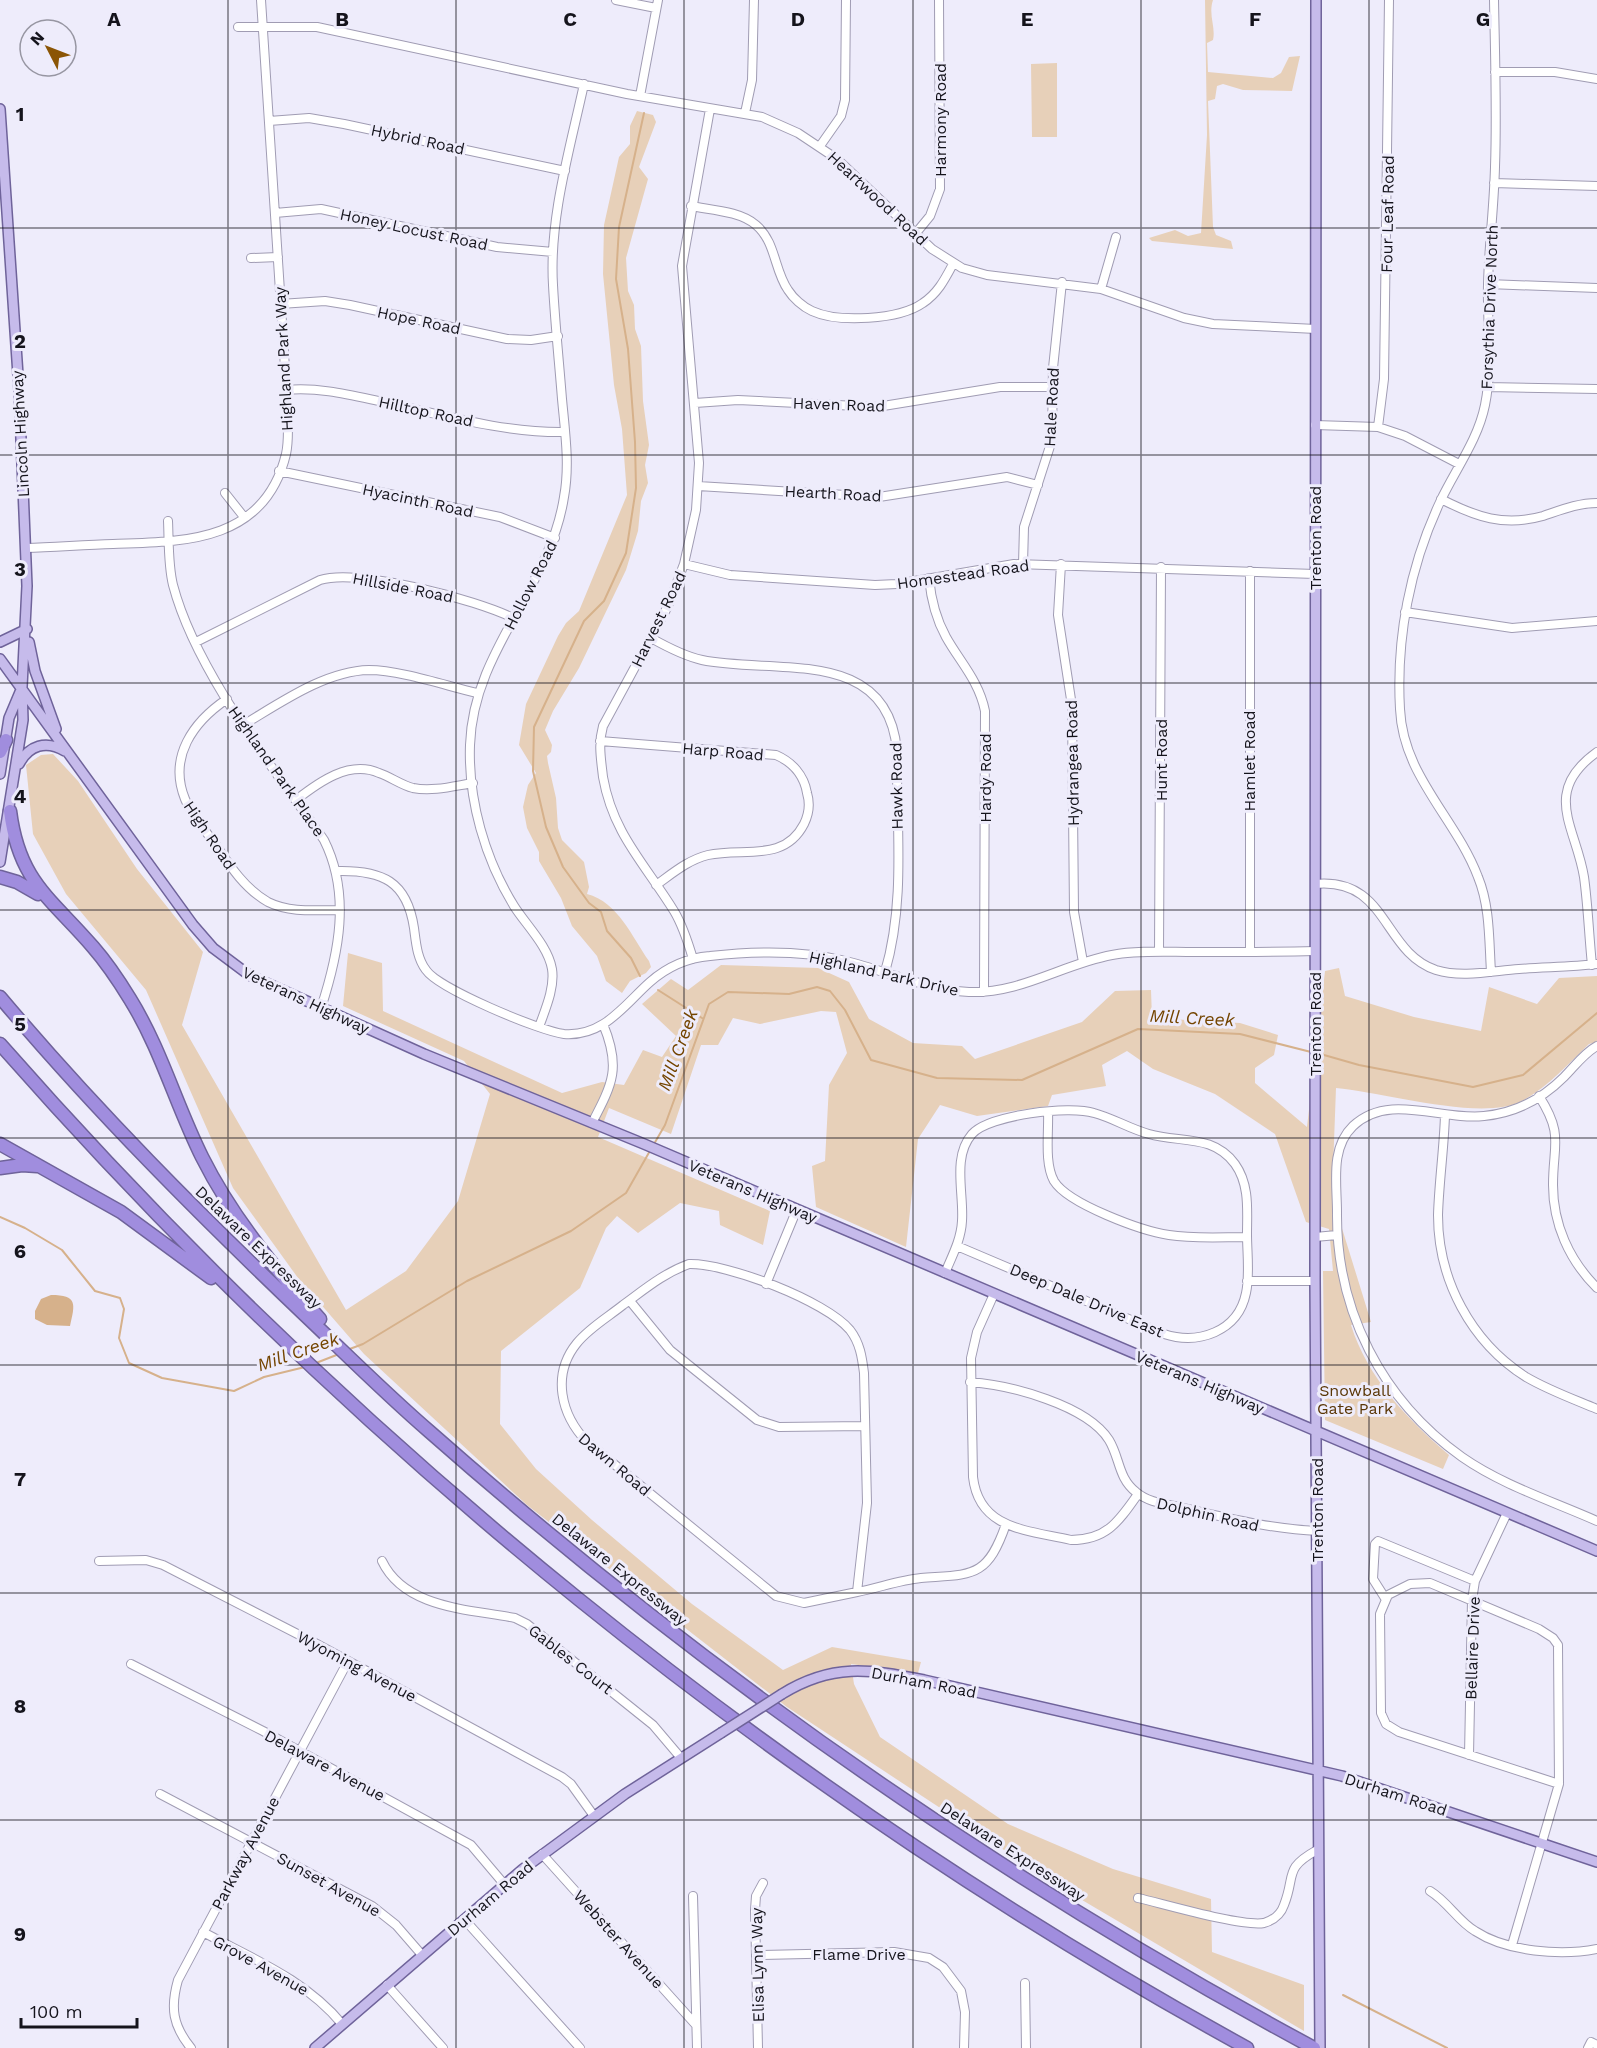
<svg xmlns="http://www.w3.org/2000/svg" width="1597" height="2048" font-family="'Work Sans',sans-serif">
<style>
.green{fill:#e7d0b9}
.water{fill:#d6b18b}
.lines{fill:none;stroke-linecap:round;stroke-linejoin:round}
.stream{stroke:#d6b18b;stroke-width:2}
.minor-casing{stroke:#a09cb3;stroke-width:10}
.major-casing{stroke:#6f639a;stroke-width:12}
.highway-casing{stroke:#6f639a;stroke-width:15}
.minor{stroke:#fff;stroke-width:8}
.major{stroke:#c6bbeb;stroke-width:9}
.highway{stroke:#a08dde;stroke-width:12}
.major-bridge-casing{stroke:#6f639a;stroke-width:12;stroke-linecap:butt}
.major-bridge{stroke:#c6bbeb;stroke-width:9}
.grid{fill:none;stroke:#15141c;stroke-width:1.5;stroke-opacity:0.55}
.labels{text-anchor:middle;stroke-width:6;stroke-linejoin:round;paint-order:stroke}
.street-label{font-size:16px;fill:#15141c;stroke:#eeecfb}
.park-label{font-size:16px;fill:#593505;stroke:#eeecfb}
.water-label{font-size:18px;font-style:italic;fill:#744500;stroke:#eeecfb}
.grid-label{font-size:20px;text-anchor:middle;font-weight:bold;fill:#15141c;stroke:#eeecfb;stroke-width:6;stroke-linejoin:round;paint-order:stroke}
</style>
<rect width="100%" height="100%" fill="#eeecfb"/>
<path class="green" d="M1205,0H1213C1208,15 1216,27 1213,40L1207,43L1208,72L1273,78L1281,73L1289,57L1300,56L1292,91L1243,90L1223,84L1217,86L1215,99L1208,101L1213,227L1216,235L1231,241L1233,249L1152,241L1149,238L1175,230L1188,236L1201,233L1207,135Z
M1057,63V137H1032L1031,64Z
M637,111L653,115L656,122L639,167L648,179L626,258L628,291L634,305L635,329L641,346L643,401L649,445L645,465L648,483L641,501L638,531L626,570L579,668L553,711L545,730L552,745L551,752L547,756L548,763L556,798L558,828L562,840L584,862L589,887L587,894C618,902 632,937 649,961L651,967L646,973L630,981L622,993L606,981L597,956L572,926L561,898L539,861V852L527,828L523,807L528,785L536,773L519,745L526,704L558,636L566,623L579,611L627,495L622,429L614,385L603,274L604,225L619,157L630,144V126Z
M53,754L78,781L137,869L203,952L182,1025L346,1310L406,1271L458,1201L490,1094L464,1061L343,1006L348,953L382,963L383,1011L562,1093L602,1082L624,1085L643,1050L662,1057L676,1036L642,1004L671,979L688,990L721,965L818,968L849,982L869,1019L913,1043L962,1046L975,1059L1082,1022L1115,991L1151,990L1152,1018L1240,1023L1278,1035L1274,1055L1255,1068V1083L1307,1127L1325,971L1339,968L1345,996L1414,1017L1481,1031L1489,987L1537,1004L1559,978L1597,976V1042L1589,1044C1568,1064 1548,1087 1522,1101C1482,1122 1383,1092 1336,1088L1332,1196L1371,1322L1351,1325C1367,1377 1408,1420 1449,1455L1443,1469L1325,1420L1323,1271H1333L1329,1229L1306,1222L1275,1134L1215,1094L1153,1069L1127,1051L1102,1065L1106,1086L1052,1095L1048,1106L977,1116L940,1105L918,1139L906,1247L816,1207L812,1166L825,1161L829,1085L847,1053L836,1012L821,1011L760,1024L733,1018L718,1045H701L671,1134L609,1108L598,1137L770,1211L763,1245L720,1225L719,1211L680,1203L638,1233L617,1216L606,1228L580,1288L501,1351L500,1424L536,1469L592,1520L692,1604L783,1670L832,1647L921,1662L918,1673L851,1664L854,1684L880,1737L1008,1824L1113,1869L1211,1899L1212,1952L1304,1985V2031L1060,1887L787,1707L527,1505L364,1354L298,1278L233,1188L146,990L66,894L33,834L26,765L41,755Z"/>
<path class="water" d="M51,1295C78,1295 75,1304 70,1326L47,1325L35,1319V1311L41,1299Z"/>
<g class="lines">
<path class="stream" d="M640,976L631,958L607,931L601,912L589,903L563,867L546,827L533,771L534,727L584,621L604,601L626,553L636,488L635,442L628,349L616,279L619,227L644,113
M658,990L702,1018
M1317,1053L1359,1065L1473,1087L1523,1075L1597,1013
M654,1144L665,1125L709,1004L728,992L789,994L817,987L830,991L845,1010L871,1060L937,1078L1022,1080L1138,1029L1240,1034L1311,1052
M0,1217L25,1228L62,1250L95,1291L120,1298L124,1309L119,1338L129,1363L162,1378L234,1391L264,1377L305,1367
M347,1350L363,1344L467,1281L571,1231L626,1193L651,1149
M316,1363L339,1354
M1343,1995L1447,2048"/>
<defs>
<path id="minor" d="M616,0L656,8
M238,27H317L627,94L762,117L798,133L837,159L932,249L962,268L987,275L1101,289L1184,318L1213,324L1316,329
M1495,72H1555L1597,79
M640,96L658,0
M745,113L752,80L754,0
M269,121L309,118L344,124L565,171
M820,146L841,116L845,100L846,0
M1494,183L1597,186
M691,206C711,210 740,211 756,225C776,242 774,270 788,290C793,298 803,307 812,311C838,323 899,320 923,303C938,293 945,279 953,264
M275,213L321,209L497,247L553,252
M916,233L930,216L940,189L939,0
M251,258L278,257
M1488,284L1597,288
M1101,289L1116,237
M280,304L325,301L350,305L507,339L531,340L558,336
M1487,387L1597,389
M286,390C320,387 350,395 383,402C443,415 504,433 565,432
M695,403L738,400L877,407L1000,387H1053
M1315,425L1378,427L1405,436L1459,464
M1378,427L1384,379L1389,0
M279,471L500,517L555,538
M698,486L879,497L1007,477L1038,485
M225,493L244,517
M1441,499C1476,517 1504,527 1543,516C1561,510 1578,503 1597,503
M168,521C169,542 168,565 173,585C196,672 272,766 324,840C351,894 339,953 321,1008
M26,548C55,547 84,545 113,544C185,542 265,542 286,454C290,436 287,417 287,399L261,0
M684,564L730,575L875,585L897,584L1014,564L1315,574
M1023,564L1024,527L1052,440L1053,368L1062,282
M1061,564L1058,615L1072,706L1074,912L1083,962
M1250,571V952
M929,578C931,599 936,619 946,637C960,662 979,681 985,711L984,992
M1405,612L1512,628L1597,621
M651,638C667,647 684,656 702,660C774,675 888,645 897,751C896,824 906,901 885,972
M196,642L320,580C358,568 477,600 513,618
M227,699C193,722 168,757 185,799C192,816 205,830 216,845C230,866 245,889 268,902C290,913 316,910 340,910
M243,725C280,703 325,671 369,670C399,670 447,686 477,693
M600,741L776,755C792,762 804,775 807,793C810,803 809,814 804,824C784,863 743,847 708,855C688,860 673,873 656,885
M296,800C319,782 349,760 379,773C391,777 401,785 413,788C432,792 454,786 473,783
M337,871C382,870 407,881 414,928C416,943 417,958 426,970C439,989 540,1031 564,1034C604,1037 625,1004 650,982C667,967 687,958 710,956C754,951 803,950 846,961C886,971 928,990 969,992C1020,994 1063,964 1112,955C1138,950 1167,952 1194,952C1234,952 1274,952 1315,951
M1315,884C1388,877 1382,952 1436,970C1462,978 1492,971 1519,969C1545,967 1571,967 1597,964
M1159,952L1161,567
M693,959C688,942 683,926 674,911C645,864 613,834 603,777C601,759 598,744 603,726L668,606L684,564L696,510L699,463L682,266L710,109
M1592,965C1589,936 1588,906 1584,877C1576,827 1541,792 1597,752
M1491,972C1489,940 1490,906 1478,877C1455,817 1403,776 1400,709C1396,638 1410,566 1440,502C1455,470 1478,440 1485,405C1493,366 1487,324 1488,284C1489,245 1494,206 1495,167C1497,112 1495,56 1494,0
M539,1027C545,1010 555,988 552,969C548,946 526,925 514,906C485,859 468,800 470,745C473,650 550,588 564,497C570,465 565,432 562,399C559,361 555,323 553,285C549,218 570,149 584,84
M1597,1046C1584,1053 1575,1066 1564,1077C1542,1099 1515,1113 1484,1116C1441,1121 1389,1092 1353,1126C1330,1148 1337,1183 1337,1212C1336,1311 1382,1400 1462,1457C1502,1485 1552,1501 1597,1521
M1539,1096C1564,1135 1553,1144 1553,1185C1553,1224 1569,1260 1597,1288
M1048,1112C1049,1132 1044,1163 1054,1181C1068,1204 1142,1231 1169,1235C1194,1239 1222,1237 1247,1237
M1445,1115C1444,1148 1439,1182 1438,1215C1438,1280 1471,1342 1526,1377C1548,1390 1573,1399 1597,1409
M592,1123C613,1083 621,1067 603,1024
M1315,1237L1337,1235
M689,1264C727,1263 826,1301 850,1330C860,1343 862,1357 864,1373L867,1503L857,1592L804,1603L776,1596L587,1442C561,1415 551,1375 577,1343C589,1328 608,1317 623,1305C645,1289 664,1273 689,1264Z
M945,1273C952,1256 961,1240 962,1221C964,1193 952,1157 972,1134C989,1115 1070,1105 1094,1113C1113,1118 1130,1129 1149,1134C1180,1143 1213,1134 1235,1164C1250,1185 1247,1211 1247,1234C1247,1253 1250,1275 1246,1293C1238,1332 1198,1345 1164,1334L957,1246
M1247,1281H1315
M766,1284L797,1209
M994,1294L977,1332L971,1358L973,1477C979,1530 1028,1530 1071,1540C1107,1540 1119,1521 1138,1494
M630,1301L670,1350L757,1420L779,1427L865,1426
M970,1382C1010,1385 1087,1405 1109,1440C1120,1458 1118,1478 1136,1492C1149,1503 1167,1504 1183,1508C1228,1518 1271,1529 1318,1531
M99,1561L146,1560L163,1565L315,1643L562,1777L571,1784L594,1816
M382,1561C405,1609 470,1609 515,1618L527,1624L653,1725L681,1758
M857,1592C878,1588 900,1580 921,1578C972,1574 987,1579 1006,1524
M1385,1598L1373,1579L1375,1544L1378,1541L1475,1581
M131,1664L263,1731L471,1845L504,1884
M1469,1755L1472,1600L1475,1581L1507,1513
M160,1794L372,1906L396,1925L422,1955
M542,1854L696,2025
M1430,1891C1448,1902 1458,1921 1475,1931C1507,1952 1561,1956 1597,1949
M693,1896L697,2048
M1138,1898C1164,1904 1242,1927 1264,1923C1274,1920 1281,1914 1284,1905C1296,1875 1283,1869 1317,1850
M464,1919L580,2048
M203,1932C253,1959 306,1980 342,2024
M1512,1945L1559,1784L1558,1645L1553,1638L1539,1629L1430,1583L1410,1584L1388,1595L1380,1614L1381,1713L1386,1724L1399,1732L1559,1784
M757,1955L894,1952L929,1958L943,1967L961,1991L965,2012L964,2048
M1025,1983L1026,2048
M387,1985L443,2048
M191,2048C173,2026 170,2008 178,1980L348,1661
M758,2048L755,1910L756,1896L763,1883
M1588,2048L1591,2042L1597,2045"/>
<path id="major" d="M1316,0L1315,1281L1320,2048
M0,109L19,390L27,586L22,687L23,720L0,862
M0,642L27,629
M29,642L35,671L56,729
M0,659L193,925L213,948L249,975L424,1054L644,1144L1597,1551
M19,764C29,745 46,740 65,751
M0,774L9,718L20,692
M782,1694C832,1663 869,1669 924,1680L1342,1776L1597,1862
M315,2048L523,1869L625,1794L721,1733"/>
<path id="highway" d="M0,752L6,740
M10,811C19,882 51,898 93,947C107,963 119,981 130,999C161,1049 176,1105 202,1157C232,1217 275,1269 320,1319
M0,877L17,882L38,894
M0,997C95,1110 199,1214 306,1316C347,1355 387,1395 430,1432C701,1671 996,1877 1314,2048
M0,1044C353,1446 777,1790 1247,2048
M0,1144L121,1212L211,1278
M0,1168L22,1165L37,1166"/>
</defs>
<use href="#minor" class="minor-casing"/>
<use href="#major" class="major-casing"/>
<use href="#highway" class="highway-casing"/>
<use href="#minor" class="minor"/>
<use href="#major" class="major"/>
<use href="#highway" class="highway"/>
<defs>
<path id="major-bridge" d="M721,1733L782,1694"/>
</defs>
<use href="#major-bridge" class="major-bridge-casing"/>
<use href="#major-bridge" class="major-bridge"/>
</g>
<path class="grid" d="M228,0V2048M456,0V2048M684,0V2048M913,0V2048M1141,0V2048M1369,0V2048M0,228H1597M0,455H1597M0,683H1597M0,910H1597M0,1138H1597M0,1365H1597M0,1593H1597M0,1820H1597"/>
<g class="labels">
<g class="street-label">
<text transform="translate(940 120) rotate(-90)" y="6">Harmony Road</text>
<text transform="translate(418 139) rotate(12)" y="6">Hybrid Road</text>
<text transform="translate(878 198) rotate(43)" y="6">Heartwood Road</text>
<text transform="translate(1387 214) rotate(-89)" y="6">Four Leaf Road</text>
<text transform="translate(414 229) rotate(12)" y="6">Honey Locust Road</text>
<text transform="translate(1489 307) rotate(-88)" y="6">Forsythia Drive North</text>
<text transform="translate(419 320) rotate(12)" y="6">Hope Road</text>
<text transform="translate(283 359) rotate(-93)" y="6">Highland Park Way</text>
<text transform="translate(839 404) rotate(2)" y="6">Haven Road</text>
<text transform="translate(1051 407) rotate(-87)" y="6">Hale Road</text>
<text transform="translate(426 411) rotate(12)" y="6">Hilltop Road</text>
<text transform="translate(20 434) rotate(-93)" y="6">Lincoln Highway</text>
<text transform="translate(833 493) rotate(3)" y="6">Hearth Road</text>
<text transform="translate(418 500) rotate(12)" y="6">Hyacinth Road</text>
<text transform="translate(1315 538) rotate(-90)" y="6">Trenton Road</text>
<text transform="translate(963 574) rotate(-8)" y="6">Homestead Road</text>
<text transform="translate(530 585) rotate(-63)" y="6">Hollow Road</text>
<text transform="translate(403 587) rotate(11)" y="6">Hillside Road</text>
<text transform="translate(658 619) rotate(-64)" y="6">Harvest Road</text>
<text transform="translate(723 751) rotate(5)" y="6">Harp Road</text>
<text transform="translate(1161 760) rotate(-90)" y="6">Hunt Road</text>
<text transform="translate(1249 761) rotate(-90)" y="6">Hamlet Road</text>
<text transform="translate(1072 763) rotate(-91)" y="6">Hydrangea Road</text>
<text transform="translate(277 771) rotate(55)" y="6">Highland Park Place</text>
<text transform="translate(985 778) rotate(-90)" y="6">Hardy Road</text>
<text transform="translate(896 786) rotate(-91)" y="6">Hawk Road</text>
<text transform="translate(210 835) rotate(56)" y="6">High Road</text>
<text transform="translate(884 973) rotate(13)" y="6">Highland Park Drive</text>
<text transform="translate(306 1000) rotate(25)" y="6">Veterans Highway</text>
<text transform="translate(1315 1024) rotate(-90)" y="6">Trenton Road</text>
<text transform="translate(753 1191) rotate(23)" y="6">Veterans Highway</text>
<text transform="translate(259 1247) rotate(44)" y="6">Delaware Expressway</text>
<text transform="translate(1087 1300) rotate(23)" y="6">Deep Dale Drive East</text>
<text transform="translate(1200 1382) rotate(23)" y="6">Veterans Highway</text>
<text transform="translate(615 1464) rotate(40)" y="6">Dawn Road</text>
<text transform="translate(1317 1510) rotate(-90)" y="6">Trenton Road</text>
<text transform="translate(1208 1514) rotate(13)" y="6">Dolphin Road</text>
<text transform="translate(620 1569) rotate(39)" y="6">Delaware Expressway</text>
<text transform="translate(1472 1648) rotate(-88)" y="6">Bellaire Drive</text>
<text transform="translate(571 1659) rotate(38)" y="6">Gables Court</text>
<text transform="translate(357 1666) rotate(28)" y="6">Wyoming Avenue</text>
<text transform="translate(924 1682) rotate(11)" y="6">Durham Road</text>
<text transform="translate(325 1765) rotate(28)" y="6">Delaware Avenue</text>
<text transform="translate(1396 1794) rotate(18)" y="6">Durham Road</text>
<text transform="translate(1013 1851) rotate(33)" y="6">Delaware Expressway</text>
<text transform="translate(245 1853) rotate(-62)" y="6">Parkway Avenue</text>
<text transform="translate(329 1884) rotate(29)" y="6">Sunset Avenue</text>
<text transform="translate(490 1898) rotate(-40)" y="6">Durham Road</text>
<text transform="translate(619 1939) rotate(48)" y="6">Webster Avenue</text>
<text x="859" y="1960">Flame Drive</text>
<text transform="translate(261 1965) rotate(29)" y="6">Grove Avenue</text>
<text transform="translate(757 1965) rotate(-91)" y="6">Elisa Lynn Way</text>
</g>
<g class="park-label">
<text x="1355" y="1396">Snowball<tspan x="1355" dy="18">Gate Park</tspan></text>
</g>
<g class="water-label">
<text transform="translate(1192 1018) rotate(3)" y="6">Mill Creek</text>
<text transform="translate(678 1050) rotate(-70)" y="6">Mill Creek</text>
<text transform="translate(298 1352) rotate(-19)" y="6">Mill Creek</text>
</g>
</g>
<g class="grid-label">
<text x="114" y="26">A</text>
<text x="342" y="26">B</text>
<text x="570" y="26">C</text>
<text x="798" y="26">D</text>
<text x="1027" y="26">E</text>
<text x="1255" y="26">F</text>
<text x="1483" y="26">G</text>
<text x="20" y="121">1</text>
<text x="20" y="348">2</text>
<text x="20" y="576">3</text>
<text x="20" y="803">4</text>
<text x="20" y="1031">5</text>
<text x="20" y="1258">6</text>
<text x="20" y="1486">7</text>
<text x="20" y="1713">8</text>
<text x="20" y="1941">9</text>
</g>
<g transform="translate(48 48) rotate(312)"><circle r="28" fill="#eeecfb" stroke="#9796a2" stroke-width="1.5"/>
<path d="M0-4.5L10 22L0 15L-10 22Z" fill="#8b5505"/>
<text y="-9" font-size="16" font-weight="bold" text-anchor="middle" fill="#15141c">N</text>
</g>
<path d="M21 2018v9h116v-9" fill="none" stroke="#15141c" stroke-width="3"/>
<text x="30" y="2018" font-size="18" fill="#15141c" stroke="#eeecfb" stroke-width="4.5" paint-order="stroke">100 m</text>
</svg>
